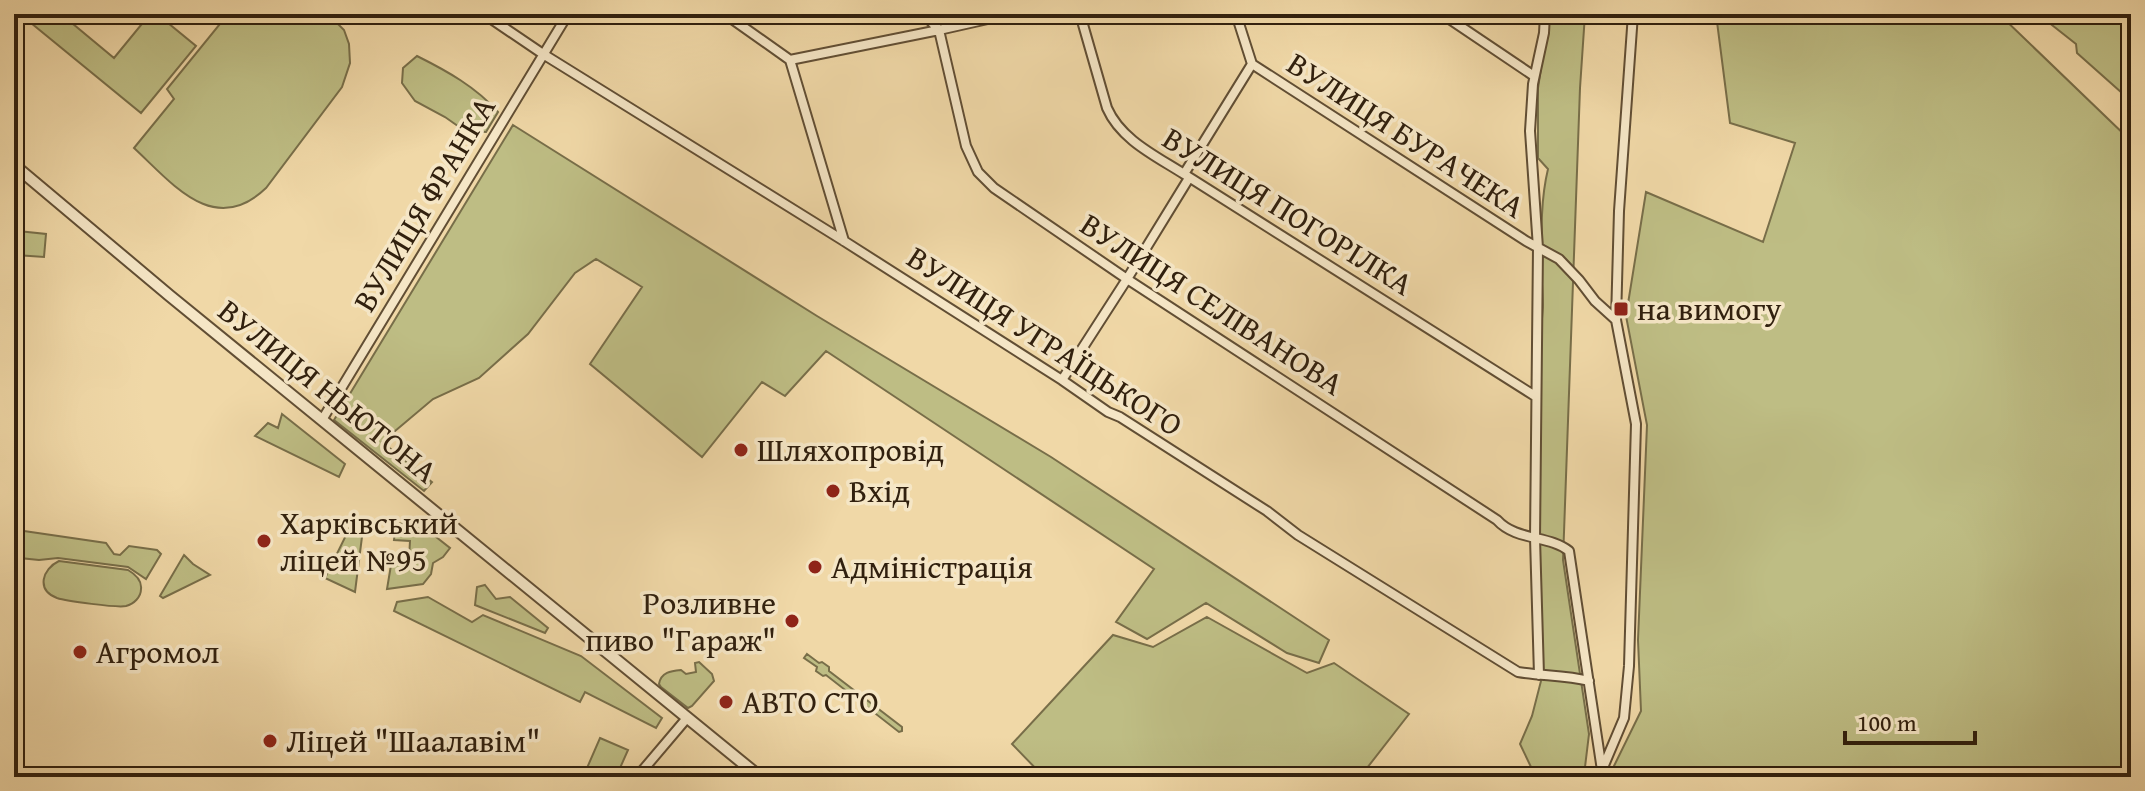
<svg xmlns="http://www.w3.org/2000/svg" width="2145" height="791" font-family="'Gentium Book Plus',serif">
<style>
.green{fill:#bebd84;stroke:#786e49;stroke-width:2}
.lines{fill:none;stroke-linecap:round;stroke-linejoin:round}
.minor-casing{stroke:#614e34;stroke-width:12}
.tertiary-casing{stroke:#614e34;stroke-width:14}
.minor{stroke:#f5e6c6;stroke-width:8}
.tertiary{stroke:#f5e6c6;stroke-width:10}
.poi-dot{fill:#8f2418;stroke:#f5e6c6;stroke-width:3}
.labels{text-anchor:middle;stroke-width:7;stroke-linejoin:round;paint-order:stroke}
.street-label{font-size:32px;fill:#31200e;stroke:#f5e6c6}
.poi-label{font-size:32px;fill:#31200e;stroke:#f5e6c6;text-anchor:start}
</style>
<rect width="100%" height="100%" fill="#f0d8a7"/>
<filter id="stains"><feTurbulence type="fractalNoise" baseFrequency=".0025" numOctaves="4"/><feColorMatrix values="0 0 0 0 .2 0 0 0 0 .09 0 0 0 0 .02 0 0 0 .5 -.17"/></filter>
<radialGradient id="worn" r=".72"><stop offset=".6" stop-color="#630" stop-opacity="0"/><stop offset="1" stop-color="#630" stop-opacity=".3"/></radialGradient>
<path class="green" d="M20,14H61L114,58L150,14H157L196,46L141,113Z
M228,14H328L344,30L349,44L350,63L342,87L266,188C214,238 172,183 134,148L174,99L167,89Z
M1549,14H1585L1580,88L1563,560L1589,734L1585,767L1578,777H1519L1518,772L1531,767L1520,744L1532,716L1541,681L1536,596L1540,329C1544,313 1543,300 1542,284C1542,246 1539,206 1548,169L1538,158V88Z
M1716,14H1999L2131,141V777H1615L1613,768L1641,711L1638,640L1647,425L1626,316L1646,192L1763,242L1795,143L1730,123Z
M2038,14H2131V101L2077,53L2076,44Z
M417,56C447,71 476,87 498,112L486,132L465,131L445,117L415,101L402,83L403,68Z
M513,125L817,316L1051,457L1329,640L1319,663L1287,653L1206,603L1147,639L1116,622L1154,569L826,351L785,396L762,382L702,457L590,364L642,287L596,259L575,273L528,334L479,378L433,399L382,442L432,482L424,491L334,420Z
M18,231L46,234L44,257L16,255Z
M282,414L345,464L339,477L255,436L268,423L278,428Z
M355,517L364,521L355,592L325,578Z
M412,518L450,548L443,557L433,563L431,574L423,584L387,589L392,559H409L410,541L394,540L396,523L406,524Z
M24,531L106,543L114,554L120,555L129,546L157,550L161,554L146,579L128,567L58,558L39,560L20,558Z
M184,555L193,564L210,575L163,598L160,596Z
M59,561L128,570C135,574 142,580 141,589C141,597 134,604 126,606C117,608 66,601 57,598C36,590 42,569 59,561Z
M485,585L496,599L510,597L548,628L545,633L475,605L477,587Z
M428,597L472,622L483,615L581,656L662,718L656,728L585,692L580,702L394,611L397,602Z
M1207,617L1307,673L1334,663L1409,714L1360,777H1044L1012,744L1113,635L1153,647Z
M807,654L819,663L822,662L829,667V671L902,727V731L899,732L826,675L823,676L816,671L817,667L804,658Z
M699,662L712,674L714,681L692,706L688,708L661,687L659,684C661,672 671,671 681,670L686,674L696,672L695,663Z
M600,738L628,750L616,777H607L587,768Z"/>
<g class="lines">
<defs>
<path id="minor" d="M484,14L543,54L844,241L1062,380L1108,412L1120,417L1267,511L1298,535L1518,672C1542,676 1566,675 1589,681
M725,14L790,60
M924,14L939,30L966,146L978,172L994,188L1127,279L1497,520C1516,541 1549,535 1569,551L1603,777
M1080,14L1107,108C1121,140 1156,156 1184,174L1535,396
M1236,14L1252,64L1526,241L1559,259L1579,280L1595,301L1616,320
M1442,14L1534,76
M1184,174L1252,64
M844,241L790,60L939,30L1010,14
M1062,380L1127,279L1189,178
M322,420L568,14
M1539,675L1535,538L1538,248L1530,131L1533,84L1544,33L1545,14
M637,777L687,718
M1595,777L1602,770L1624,718L1629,666L1636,424L1616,320L1619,211L1633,14"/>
<path id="tertiary" d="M14,165L170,296L760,777"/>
</defs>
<use href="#minor" class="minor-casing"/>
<use href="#tertiary" class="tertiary-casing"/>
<use href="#minor" class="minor"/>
<use href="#tertiary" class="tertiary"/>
</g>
<g class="poi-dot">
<rect x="1613" y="301" width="16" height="16" rx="4"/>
<circle cx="741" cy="450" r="8"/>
<circle cx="833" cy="491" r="8"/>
<circle cx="264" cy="541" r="8"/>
<circle cx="815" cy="567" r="8"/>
<circle cx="792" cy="621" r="8"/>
<circle cx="80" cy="652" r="8"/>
<circle cx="726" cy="702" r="8"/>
<circle cx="270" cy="741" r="8"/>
</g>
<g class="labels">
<g class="street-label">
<text transform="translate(1406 135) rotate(33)" y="11">ВУЛИЦЯ БУРАЧЕКА</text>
<text transform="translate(424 204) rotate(-59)" y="11">ВУЛИЦЯ ФРАНКА</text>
<text transform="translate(1288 211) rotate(32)" y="11">ВУЛИЦЯ ПОГОРІЛКА</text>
<text transform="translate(1212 304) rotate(33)" y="11">ВУЛИЦЯ СЕЛІВАНОВА</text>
<text transform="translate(1045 341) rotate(33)" y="11">ВУЛИЦЯ УГРАЇЦЬКОГО</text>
<text transform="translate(328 391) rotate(39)" y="11">ВУЛИЦЯ НЬЮТОНА</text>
</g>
<g class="poi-label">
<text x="1637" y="320">на вимогу</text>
<text x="757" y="461">Шляхопровід</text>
<text x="849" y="502">Вхід</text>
<text x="280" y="534">Харківський<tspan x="280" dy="37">ліцей №95</tspan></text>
<text x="831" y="578">Адміністрація</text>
<text x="776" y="614" text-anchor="end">Розливне<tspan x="776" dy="37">пиво "Гараж"</tspan></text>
<text x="96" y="663">Агромол</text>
<text x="742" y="713">АВТО СТО</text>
<text x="286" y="752">Ліцей "Шаалавім"</text>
</g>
</g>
<rect width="2145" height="791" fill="none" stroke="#f0d8a7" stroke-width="48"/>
<rect x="16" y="16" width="2113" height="759" fill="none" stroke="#31200e" stroke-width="4"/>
<rect x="24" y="24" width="2097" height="743" fill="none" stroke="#31200e" stroke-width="2"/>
<path d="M1845 731v12h130v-12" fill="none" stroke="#31200e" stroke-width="4"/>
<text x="1857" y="731" font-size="24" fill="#31200e" stroke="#f5e6c6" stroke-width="6" paint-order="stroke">100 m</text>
<rect width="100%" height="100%" filter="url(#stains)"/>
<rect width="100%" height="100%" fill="url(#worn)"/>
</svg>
